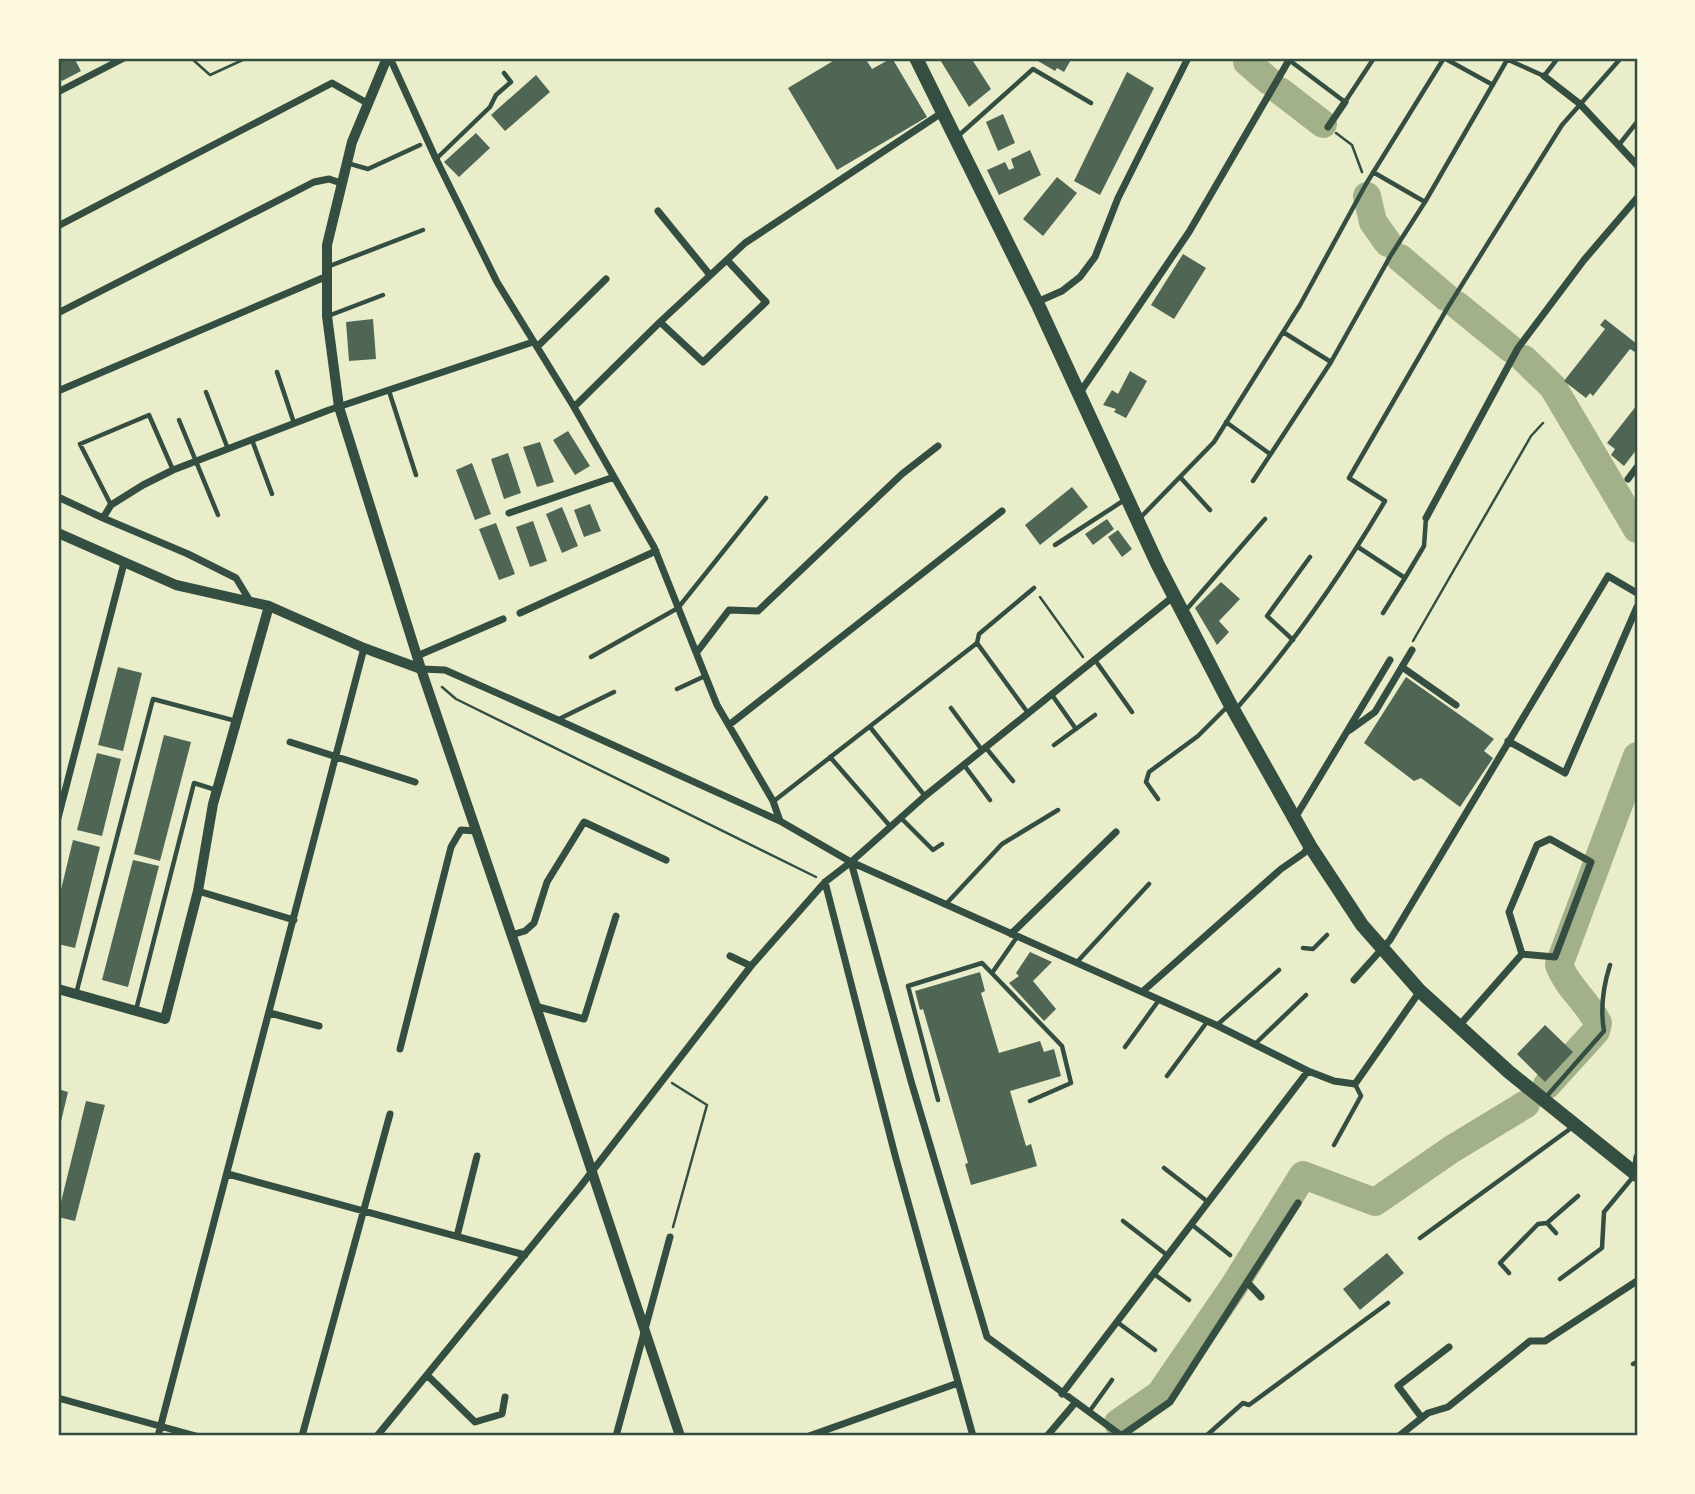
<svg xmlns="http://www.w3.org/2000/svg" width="1695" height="1494" font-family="'IBM Plex Sans',sans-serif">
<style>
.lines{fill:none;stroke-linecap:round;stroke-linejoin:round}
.river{stroke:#a3b18a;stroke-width:28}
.building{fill:#4f6655}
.path{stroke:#344e41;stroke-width:2.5}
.service{stroke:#344e41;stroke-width:4.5}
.minor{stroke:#344e41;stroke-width:7}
.tertiary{stroke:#344e41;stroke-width:10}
.primary{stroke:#344e41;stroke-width:14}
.neatline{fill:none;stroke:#344e41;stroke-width:2.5}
</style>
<rect width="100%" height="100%" fill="#e9edc9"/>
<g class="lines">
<path class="river" d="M1250,58L1247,62L1269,81
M1280,91L1323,124
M1367,196L1373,222L1388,243
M1400,258L1446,297
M1457,305L1511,349
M1524,359L1553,387L1637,529
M1547,1085L1596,1031L1598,1023C1587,1001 1567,987 1559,965L1637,756
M1118,1423L1160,1394L1234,1286L1303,1175L1375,1202L1452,1149L1526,1104"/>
</g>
<path class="building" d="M58,58H74L81,71L62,81L58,72Z
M838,58H865L872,69L892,58L927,117L837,170L788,88Z
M939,58H971L991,89L969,107Z
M1040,58H1072L1064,72L1057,68L1055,71L1038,61Z
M1127,72L1154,88L1100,195L1074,181Z
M536,75L550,92L505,131L491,115Z
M1003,114L1015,143L998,151L986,122Z
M476,133L490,148L459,177L444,162Z
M1030,150L1041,175L999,195L987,170L1005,162L1009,170L1014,168L1011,159Z
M1057,177L1077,193L1043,236L1023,219Z
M1183,254L1206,268L1174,319L1151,305Z
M373,319L376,359L349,361L346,322Z
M1605,319L1637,344V349L1635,352L1630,349L1593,396L1590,393L1586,398L1564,381L1605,329L1600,325Z
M1130,371L1147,381L1126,418L1114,412L1116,409L1103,405L1112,390L1118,394Z
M1637,405V449L1624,466L1611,455L1615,449L1607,443Z
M568,431L590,466L575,475L553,440Z
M540,442L554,482L537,487L523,447Z
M508,453L521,493L504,499L491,459Z
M472,463L491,514L475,520L456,470Z
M1072,487L1088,507L1040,545L1025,525Z
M590,504L601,531L584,537L574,510Z
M562,507L578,546L562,553L546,514Z
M1107,519L1114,529L1093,545L1085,534Z
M533,521L547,561L530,567L516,527Z
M496,523L515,574L499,580L479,529Z
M1118,530L1132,549L1122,557L1108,537Z
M1221,582L1240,599L1219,621L1229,632L1217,645L1195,608Z
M118,667L142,673L123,751L98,745Z
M1406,677L1494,739L1484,751L1493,758L1460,807L1421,778L1414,781L1364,743Z
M164,735L191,742L160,861L134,854Z
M97,753L121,759L102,836L77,830Z
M73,840L100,847L75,948L58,944V902Z
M133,860L159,866L128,987L102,980Z
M1030,952L1052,962L1033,981L1056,1009L1044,1021L1009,983L1019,976L1016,973Z
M980,972L985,991L981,993L999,1053L1040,1041L1044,1052L1054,1049L1061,1076L1010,1091L1026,1146L1031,1144L1037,1166L971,1185L965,1164L968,1163L923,1009L920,1010L915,991Z
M1545,1025L1573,1052L1545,1082L1517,1054Z
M58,1089L68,1092L59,1130H58Z
M86,1101L105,1105L75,1221L58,1217V1214Z
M1387,1253L1404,1273L1360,1310L1343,1289Z"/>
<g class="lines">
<path class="path" d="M191,58L210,75L247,58
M1336,133L1352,145L1362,172
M1040,597L1083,657
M1413,641L1531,436L1543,423
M442,687L456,699L816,877
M672,1083L707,1105L673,1227"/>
<path class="service" d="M1504,58L1544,76L1558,58
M1290,59L1289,60L1345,102L1374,58
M957,137L1033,69L1091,103
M1618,146L1637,122
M436,159L490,107L496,95L511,82L504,73
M347,163L368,169L420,145
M1373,172L1425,202
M327,267L423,230
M328,316L383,295
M1283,332L1331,362
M277,372L294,423
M389,391L416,475
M206,392L228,449
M179,420L218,515
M1226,422L1270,454
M252,440L272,494
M1180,477L1210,510
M1253,481L1331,362L1391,255L1425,202L1507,60
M111,505L80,444L149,415L173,470
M1140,518L1214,442L1300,305L1366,184L1444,58L1493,85
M1055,545L1126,499
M1358,547L1405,578L1424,546L1426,518
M1186,610L1265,519
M1383,613L1405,578
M1293,640L1267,616L1310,557
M591,657L678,608L766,498
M1095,660L1132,712
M677,689L705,676
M1052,695L1076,729
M951,708L982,750
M1237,708C1293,644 1342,574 1385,501L1349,478L1448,307L1562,125L1621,58
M1028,713L977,643L979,634L1034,588
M559,719L614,692
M870,727L925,796
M1054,745L1095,715
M986,748L1013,781
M830,757L890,826
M964,765L990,800
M1158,799L1146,782L1149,772L1198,736L1229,705
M774,801L977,643
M901,818L933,850L942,844
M946,904L1002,844L1058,810
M1303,948L1313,949L1327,935
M1077,962L1149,884
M992,973L1017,937
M76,994L153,699L236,721
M136,1010L194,783L216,790
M1217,1025L1279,970
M1255,1044L1306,995
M1125,1047L1159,1000
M1167,1076L1207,1022
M1546,1097L1604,1031C1600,1008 1603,987 1610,965
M938,1100L908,986L982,963L1062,1046L1071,1083L1030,1101
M1334,1145L1361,1096L1355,1084
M1164,1168L1208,1202
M1123,1221L1167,1255
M1547,1223L1556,1233
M1191,1224L1230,1255
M1420,1238L1574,1126
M1509,1273L1500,1263L1538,1224L1547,1223L1578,1196
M1154,1274L1189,1300
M1560,1279L1602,1248L1604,1212L1633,1177
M1117,1322L1155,1350
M1633,1364L1637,1362
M1089,1412L1112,1380
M1206,1436L1243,1403L1249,1405L1388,1303"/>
<path class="minor" d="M390,58L436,159L497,282L574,407L654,547L717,705L773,801L780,821
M1544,76L1580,104L1637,165
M58,92L124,58
M1328,127L1345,102
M658,211L710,275
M58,226L332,83L367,103
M1037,302L1062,291L1080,277L1095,257L1118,198L1188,58
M58,313L314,182L329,179L341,183
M660,322L703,362L766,302L727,260
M537,347L606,279
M58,391L325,277
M1079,394L1189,232L1289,60L1286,58
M574,407L660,322L745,243L943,112
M1628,479L1637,467
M58,497L103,518L188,554L236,578L250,601
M509,513L614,477
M103,518L111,505L143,485L173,470L329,410L533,342
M1426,518L1518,348L1584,260L1637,198
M520,613L656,551
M697,652L729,610L758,611L902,474L938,446
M417,656L503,619
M1402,667L1456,705
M421,669L445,670L558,720L780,821L851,862L1216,1025L1308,1071L1334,1081L1355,1084L1420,991
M729,725L1002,511
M1350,730L1375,712L1412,650
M1508,741L1565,773L1637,607
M290,742L415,782
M58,818L124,563
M1295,818L1390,660
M851,862L911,1081L987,1337L1122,1436
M825,882L895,1155L973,1436
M198,891L294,920
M1011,934L1116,832
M511,935L525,931L534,923L547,882L584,822L666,860
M730,956L751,966
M1354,980L1390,940L1608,576L1637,593
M1142,992L1281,869L1304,853L1309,846
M535,1006L584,1019L616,916
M270,1013L319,1026
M1458,1027L1522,954L1555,957L1591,862L1550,839L1537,845L1509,912L1522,954
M400,1049L451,847L461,830L476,831
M1635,1173L1637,1157
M228,1174L525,1255
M457,1236L477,1156
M1247,1282L1261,1297
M427,1375L475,1422L502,1414L505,1397
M1062,1394L1308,1071
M58,1398L196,1436
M1422,1418L1398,1386L1449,1347
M158,1436L364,648
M302,1436L390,1114
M377,1436L580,1187L751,966L825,882L851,862L925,796L1174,596
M616,1436L670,1237
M809,1436L958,1383
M1047,1436L1075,1403
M1121,1436L1170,1402L1298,1203
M1399,1436L1428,1413L1448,1407L1530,1341H1545L1637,1281"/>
<path class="tertiary" d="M387,58L352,142L327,245V316L339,407L421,669L581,1139L680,1436
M58,533L176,585L269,606L364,648L421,669
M58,989L165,1019L198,891L213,804L269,606"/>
<path class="primary" d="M916,58L1039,307L1157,563L1230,704L1310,846L1362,925L1420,991L1509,1072L1637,1175"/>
</g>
<rect width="1695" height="1494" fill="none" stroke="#fefae0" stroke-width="119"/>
<rect x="60" y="60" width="1576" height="1374" class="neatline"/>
</svg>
